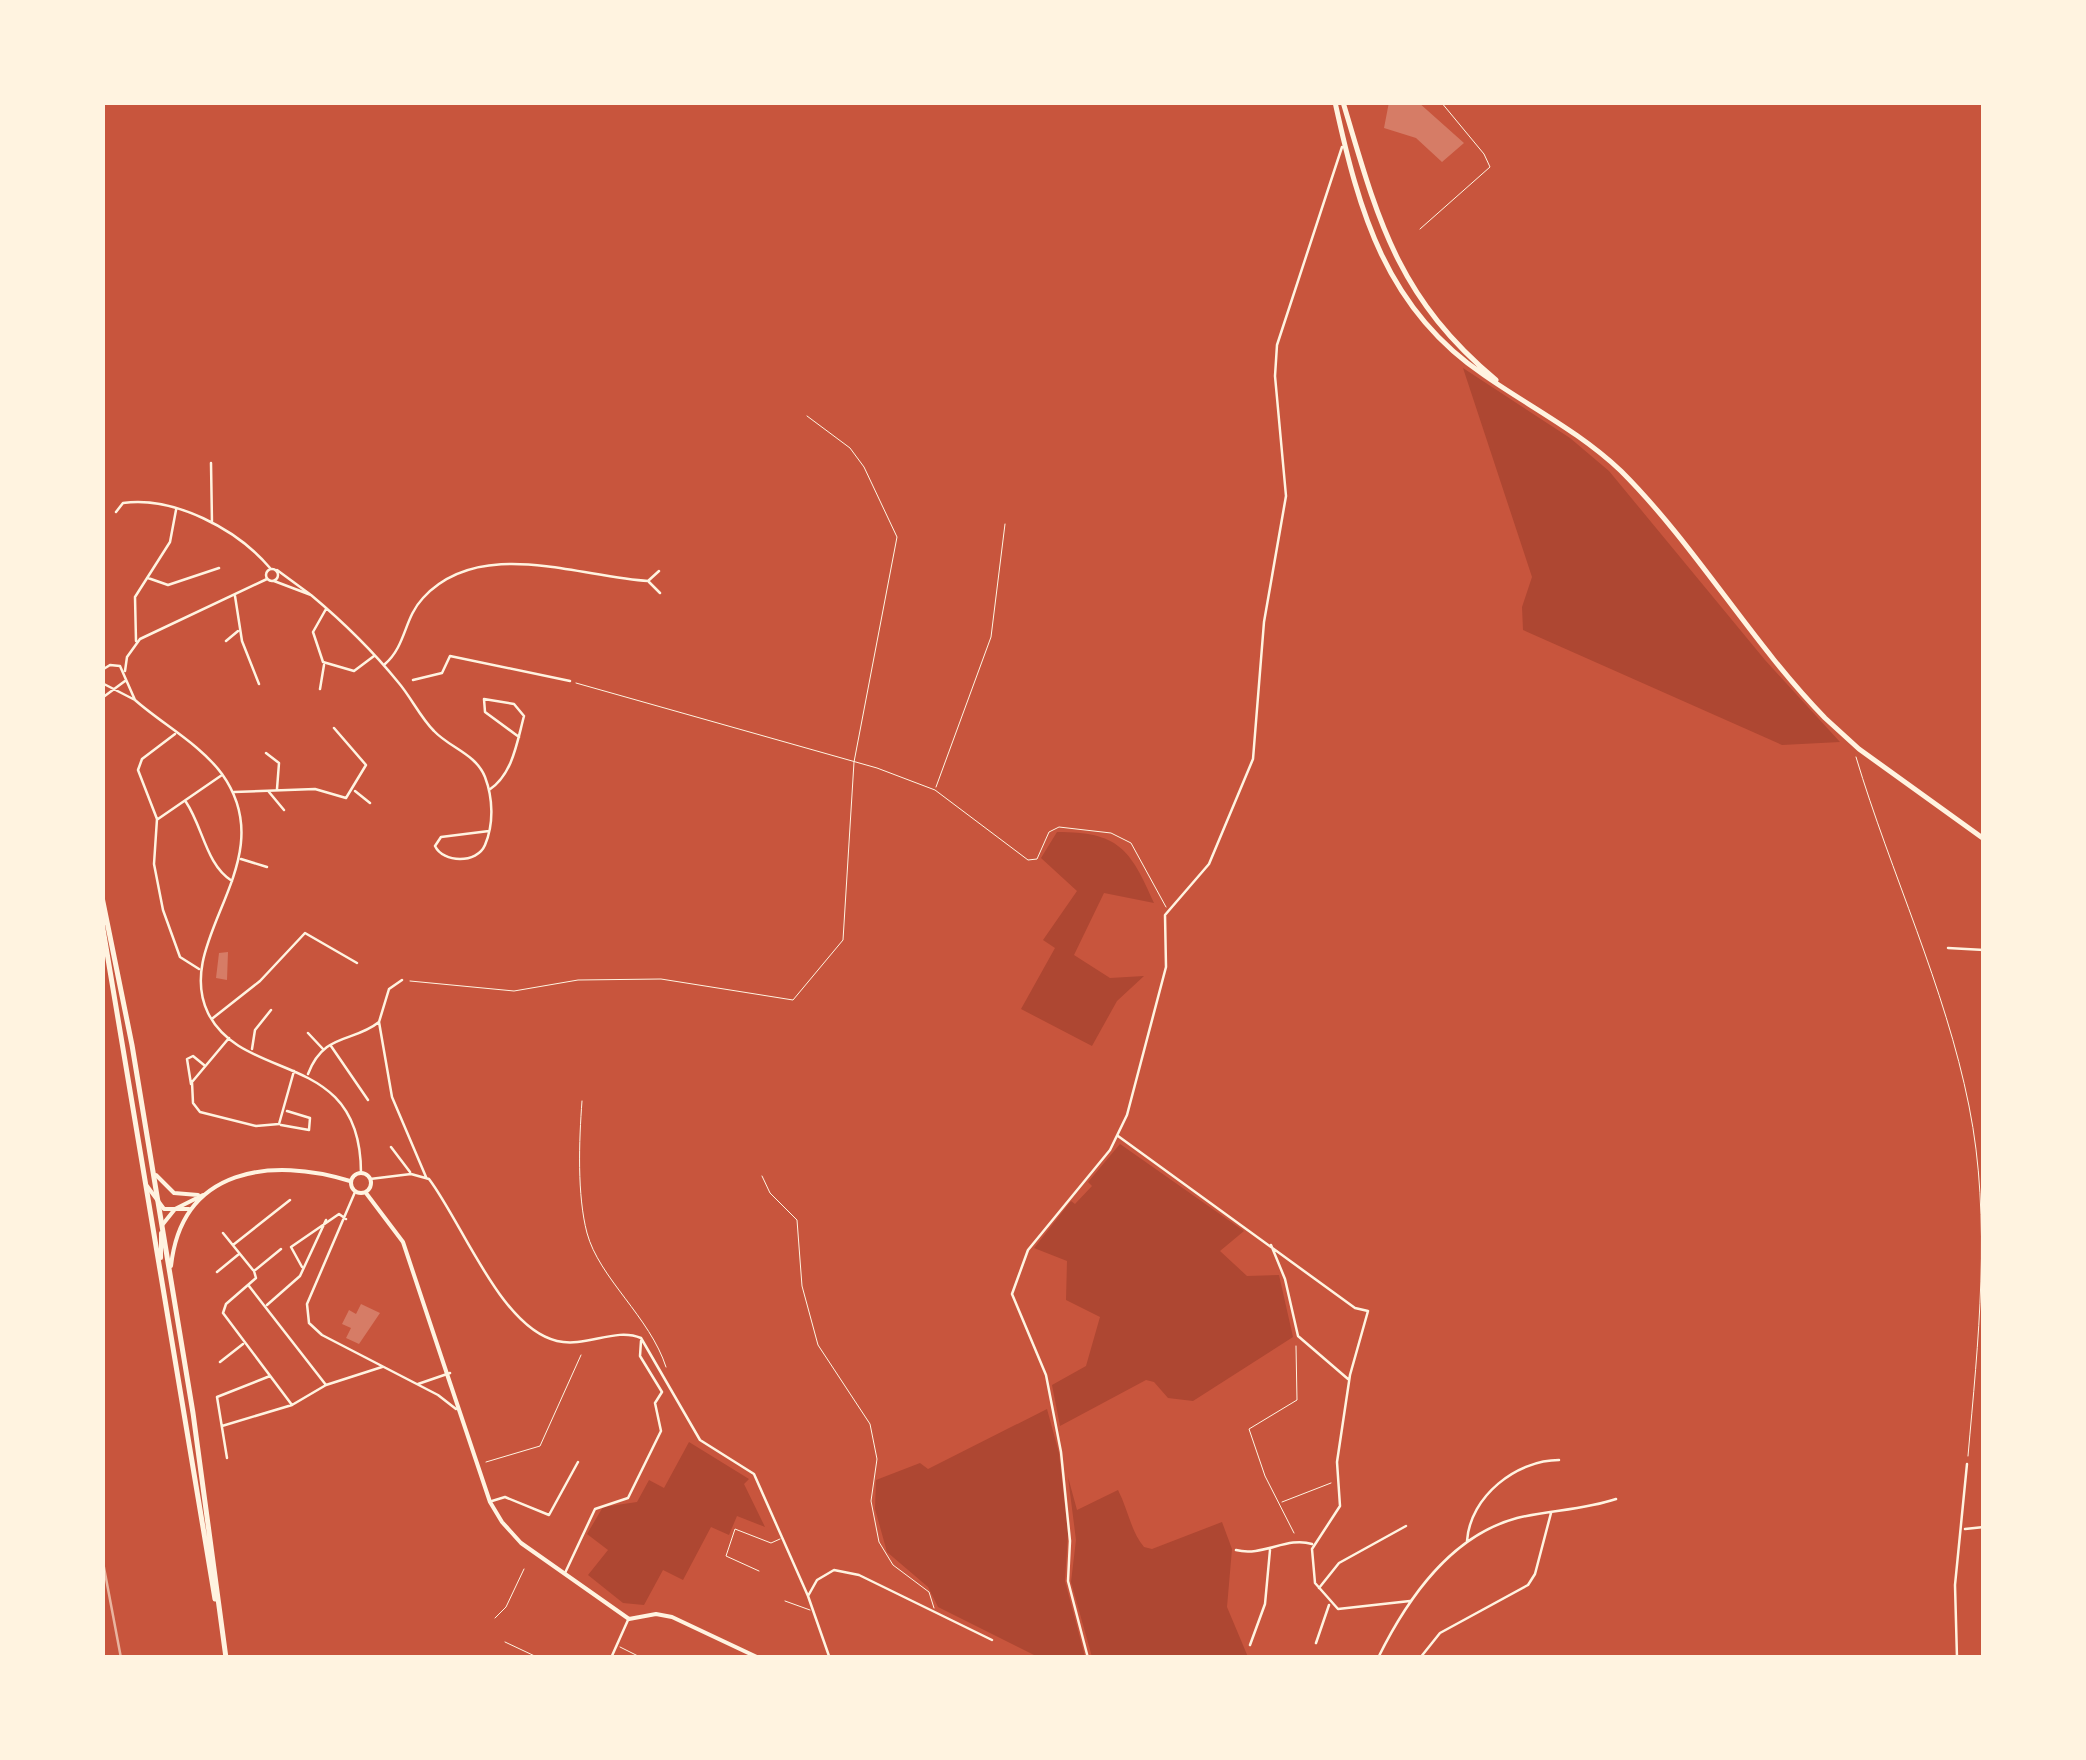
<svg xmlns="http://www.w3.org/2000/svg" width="2086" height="1760" font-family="Karla,sans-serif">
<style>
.green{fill:#ae4732}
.building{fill:#d67c66}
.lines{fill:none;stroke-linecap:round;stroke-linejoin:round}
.path{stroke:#fff3e0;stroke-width:1}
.service{stroke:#fff3e0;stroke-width:1}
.minor{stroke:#fff3e0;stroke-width:2.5}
.tertiary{stroke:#fff3e0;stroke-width:4}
.primary{stroke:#fff3e0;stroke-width:5}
.rail{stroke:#e9b49f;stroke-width:2.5}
</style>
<rect width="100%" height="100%" fill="#c8553d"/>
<path class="green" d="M1463,368L1570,438L1609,471L1765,660L1840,742L1782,745L1523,630L1522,607L1532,577Z
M1057,832C1118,832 1130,848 1154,903L1104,893L1074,955L1110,978L1144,976L1117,1001L1092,1046L1021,1009L1055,948L1043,940L1077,891L1041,858Z
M1120,1144L1244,1231L1220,1251L1247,1276L1279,1275L1293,1337L1193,1401L1168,1398L1154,1382L1146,1380L1060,1426L1052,1385L1086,1366L1100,1317L1066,1300L1067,1261L1034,1248L1071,1201L1075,1204L1092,1186L1088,1182Z
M1047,1409L1059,1453L1068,1533L1065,1581L1085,1657H1038L938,1607L928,1587L887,1552L875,1509L876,1480L920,1463L928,1469Z
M689,1442L749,1479L744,1484L765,1527L737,1516L729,1535L711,1527L683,1580L663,1570L644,1605L623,1603L588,1575L608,1550L587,1534L603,1507L637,1502L649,1480L664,1488Z
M1068,1477L1077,1510L1118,1490C1128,1509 1131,1532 1144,1547L1152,1549L1222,1522L1232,1549L1227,1607L1248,1657H1092L1071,1582L1076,1540Z"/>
<path class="building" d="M1389,102H1418L1464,143L1442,162L1416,138L1384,128Z
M228,952L227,980L216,978L219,953Z
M361,1304L380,1313L359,1344L346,1338L351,1328L342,1324L349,1310L356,1314Z"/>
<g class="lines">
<path class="path" d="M576,683L877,768L935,790L1028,860L1037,859L1049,832L1059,827L1111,833L1131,843L1166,907
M1856,757C1891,874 1945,986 1969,1106C1992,1220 1978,1342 1968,1456
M936,787L991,637L1005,524
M410,981L514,991L578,980L661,979L793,1000L843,940L854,762L897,537L864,467L850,448L807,416
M582,1101C579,1141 577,1195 587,1233C599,1278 650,1317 666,1367
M486,1462L540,1446L581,1355
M1282,1502L1331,1483
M1294,1533L1265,1476L1249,1429L1297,1400L1296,1346"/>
<path class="service" d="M1420,229L1490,167L1484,154L1441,102
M762,1176L770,1193L797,1220L802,1286L818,1345L870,1424L877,1459L871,1501L879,1542L893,1565L929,1592L934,1608
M759,1571L726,1556L735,1529L771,1543L780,1539
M785,1601L810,1610
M495,1618L506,1607L524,1569
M505,1642L539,1658
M620,1647L642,1658"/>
<path class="minor" d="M211,463L212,523
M116,512L123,503C174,496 237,529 270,568
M102,539V557
M266 575a6 6 0 1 1 12 0a6 6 0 1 1-12 0Z
M148,578L168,585L219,568
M274,581L311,595L277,570
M649,582L660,593
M311,595C342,621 372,650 398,682C411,697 420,717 434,731C450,748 476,754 485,777C493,798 494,824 485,845C477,864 443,863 435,846L441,837L489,831
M235,596L242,641L259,684
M326,609L313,632L323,662L354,671L374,656
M136,641L135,597L170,542L176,510
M226,641L238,631
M385,664C406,646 404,618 423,598C480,536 579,577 648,581L659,571
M102,670L110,665L120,666L135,700L102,683
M125,671L127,657L140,639L267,579
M413,680L442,673L450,656L570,681
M320,689L324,665
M102,698L125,681
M135,700C162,724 200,744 222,774C285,862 172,939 208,1013C244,1085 361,1048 361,1173
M175,734L142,759L138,770L157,819L154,864L163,910L180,957L199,969
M266,753L279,763L277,789
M489,790C513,774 517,742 524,716L514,704L484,699L485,712L519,737
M355,791L370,803
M234,792L315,789L346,798L366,765L334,728
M269,792L284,810
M186,802C203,827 206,865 232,881
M158,819L222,775
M241,859L267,867
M1948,948L1984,950
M213,1018L260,981L305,933L357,963
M379,1022L392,1097L426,1177
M308,1033L323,1049
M229,1038L192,1082L193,1103L200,1112L256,1126L279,1124L294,1071
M331,1046L368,1100
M252,1049L255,1030L271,1010
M308,1074C324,1032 353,1043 379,1022L389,989L402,980
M191,1084L187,1059L193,1056L204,1065
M281,1125L309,1130L310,1118L287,1111
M1118,1136L1355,1308L1368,1311L1350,1375L1337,1462L1340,1506L1312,1549L1315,1583L1338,1609L1410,1601
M391,1147L410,1172
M370,1179L411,1174L429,1179C463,1224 501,1328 557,1341C586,1348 615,1327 641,1338L700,1440L754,1474L808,1596
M355,1192L307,1304L309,1323L322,1335L438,1395L456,1409
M223,1233L253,1270
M233,1245L290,1200
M1271,1245L1285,1279L1298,1336L1348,1379
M281,1249L254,1271L256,1278L226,1304L223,1313L292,1405
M302,1267L291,1247L339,1214L346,1219
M217,1272L239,1254
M249,1286L326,1385
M267,1305L300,1276L326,1220
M220,1362L243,1344
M418,1384L450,1373
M222,1426L292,1405L326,1385L382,1367
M227,1458L217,1397L270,1376
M492,1501L505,1497L549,1515L578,1462
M1965,1529L1984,1527
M1467,1541C1470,1496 1517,1460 1559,1460
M1236,1550C1263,1557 1287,1536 1312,1544
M565,1573L595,1509L628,1498L661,1431L655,1403L662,1392L640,1356L641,1341
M1319,1588L1339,1563L1406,1526
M1316,1643L1329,1605
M1250,1645L1265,1604L1270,1550
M829,1656L808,1596L817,1580L834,1570L859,1575L992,1640
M611,1658L628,1620
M1088,1658L1068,1581L1070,1541L1061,1452L1046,1375L1012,1294L1028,1250L1110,1150L1127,1115L1166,967L1165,915L1209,864L1253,759L1264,622L1286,496L1275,376L1277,345L1342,147
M1378,1658C1407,1599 1450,1536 1517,1518C1549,1510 1584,1510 1616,1499
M1420,1658L1440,1633L1528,1585L1535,1574L1551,1513
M1957,1658L1955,1585L1967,1464"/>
<path class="tertiary" d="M351 1183a10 10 0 1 1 20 0a10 10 0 1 1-20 0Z
M156,1175L174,1193L198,1195
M147,1186L164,1209H189
M366,1193L403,1242L451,1386
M163,1224L175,1209L203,1195
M161,1258V1233
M171,1266C182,1167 272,1157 350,1181
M441,1356L490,1502L502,1522L521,1543L629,1619L656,1614L672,1617L759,1658"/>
<path class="primary" d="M1335,102C1359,212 1386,309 1484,375C1530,407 1580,432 1621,471C1696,546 1751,642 1825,718L1859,749L1984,839
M1343,102C1378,220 1397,297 1496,380
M102,897L132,1045L193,1413L226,1658
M102,923L215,1599"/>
<path class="rail" d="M102,1557L121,1658"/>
</g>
<rect width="2086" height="1760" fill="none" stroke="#fff3e0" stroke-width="210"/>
</svg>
